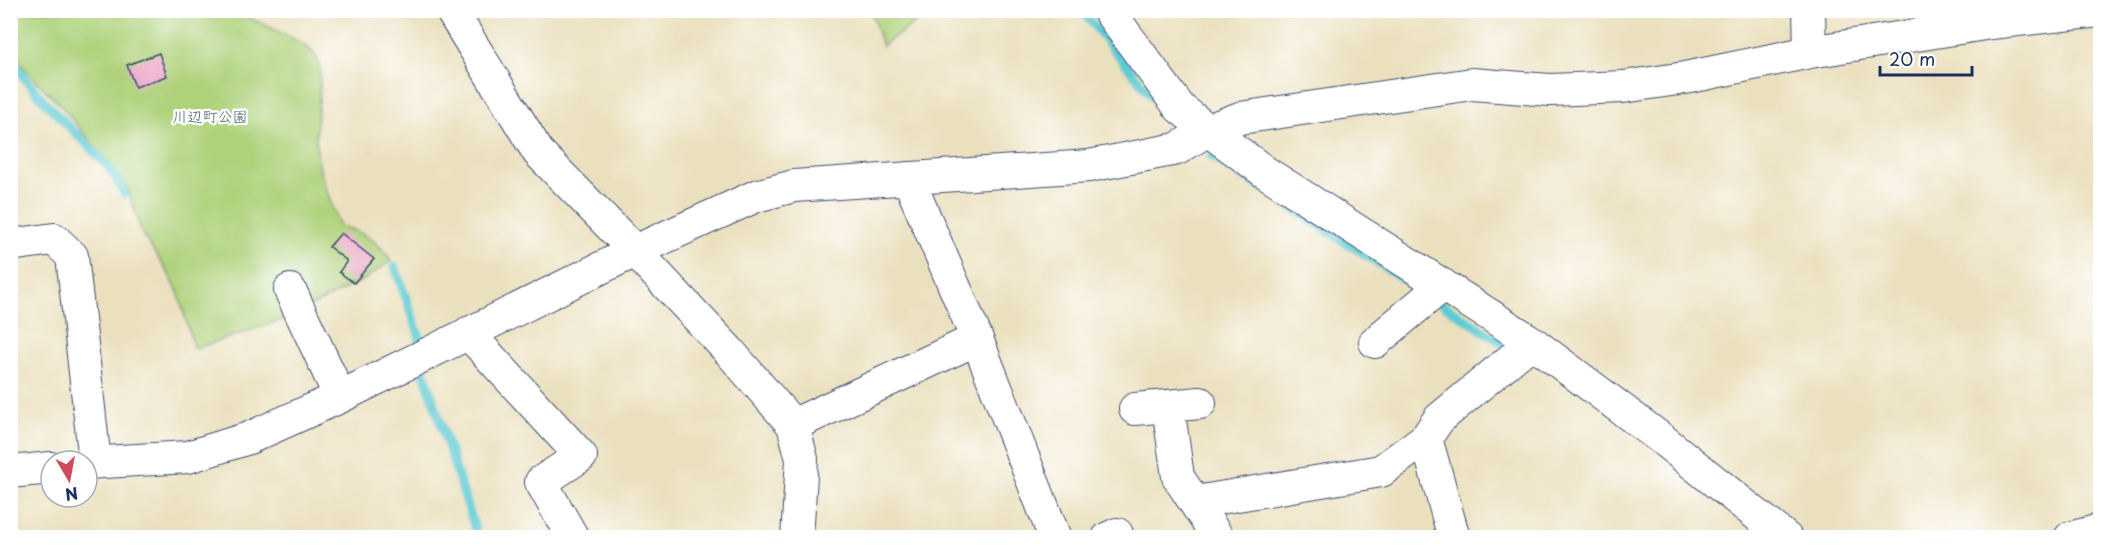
<svg xmlns="http://www.w3.org/2000/svg" width="2111" height="548" font-family="'Playpen Sans','Klee One',sans-serif">
<style>
.green{fill:#aed17a;stroke:#64806c;stroke-width:1.5}
.lines{fill:none;stroke-linecap:round;stroke-linejoin:round}
.stream{stroke:#5dcad2;stroke-width:9}
.building{fill:#eca8c8}
.minor-casing{stroke:#3a4a6c;stroke-width:34}
.minor{stroke:#fff;stroke-width:32}
.labels{text-anchor:middle;stroke-width:5;stroke-linejoin:round;paint-order:stroke}
.park-label{font-size:15px;fill:#476066;stroke:#fff}
</style>
<rect width="100%" height="100%" fill="#fff"/>
<filter id="ink" filterUnits="userSpaceOnUse"><feTurbulence type="fractalNoise" baseFrequency=".0167" numOctaves="2"/><feDisplacementMap in="SourceGraphic" scale="12" xChannelSelector="R" yChannelSelector="G"/><feConvolveMatrix kernelMatrix="1 2 1 2 8 2 1 2 1" color-interpolation-filters="sRGB"/></filter>
<filter id="wash" filterUnits="userSpaceOnUse"><feTurbulence type="fractalNoise" baseFrequency=".008" numOctaves="4" result="noise"/><feDisplacementMap in="SourceGraphic" scale="24" xChannelSelector="R" yChannelSelector="G"/><feGaussianBlur stdDeviation="1.35" result="paint"/><feColorMatrix in="noise" values="0 0 0 0 0 0 0 0 0 0 0 0 0 0 0 0 0 1.4 0 .05"/><feComposite in="paint" operator="in"/></filter>
<g filter="url(#wash)">
<rect width="100%" height="100%" fill="#ebe0be"/>
<path class="green" d="M10,11H238L241,14C259,23 309,42 317,58C325,74 315,121 316,141C317,171 330,199 340,226C361,231 380,242 391,261L365,279L288,318L194,349L178,292L167,271L142,234L127,186L63,108L24,68L11,46Z
M871,11V10L932,11L882,46Z"/>
<g class="lines">
<path class="stream" d="M1081,10L1156,101
M10,56C35,99 76,130 108,167C114,175 120,185 125,194
M1211,156L1262,188
M1286,204L1504,344
M395,267L419,335L424,372L478,538"/>
</g>
<g id="blocks">
<path class="building" d="M159,53L167,76L135,87L127,65Z
M341,233L374,259L354,283L339,272L347,261L329,247Z"/>
</g>
</g>
<g filter="url(#ink)">
<use href="#blocks" fill-opacity="0" stroke="#3a4a6c" stroke-width="1.5"/>
<g class="lines">
<defs>
<path id="minor" d="M451,10L538,152L635,251L729,351L793,425L802,459L797,538
M1108,10L1180,108L1208,130L1265,172L1532,342L1663,440L1786,538
M1809,10L1810,52
M908,178L977,339L1055,538
M10,245L54,239L72,256L95,462
M290,290L340,397
M468,333L581,456L541,482L573,538
M1375,342L1443,285
M1168,406L1178,477L1218,538
M1135,409L1200,403
M793,425L977,339
M1426,438L1454,538
M87,463L188,457L249,438L340,397L635,251L756,196L794,186L1089,166L1177,149L1208,130L1240,118L1472,84L1550,90L1623,87L1685,78L1810,52L1991,23L2100,11
M10,472L51,468
M1196,502L1381,471L1426,438L1439,419L1532,342
M1108,538L1117,534
M2070,538L2100,530"/>
</defs>
<use href="#minor" class="minor-casing"/>
<use href="#minor" class="minor"/>
</g>
</g>
<g class="labels">
<g class="park-label">
<text x="210" y="122">川辺町公園</text>
</g>
</g>
<rect width="2111" height="548" fill="none" stroke="#fff" stroke-width="36"/>
<g transform="translate(69 479) rotate(170)"><circle r="28" fill="#ffffff" stroke="#a4acbf" stroke-width="1.5"/>
<path d="M0-4.5L10 22L0 15L-10 22Z" fill="#d1495b"/>
<text y="-9" font-size="16" font-weight="bold" text-anchor="middle" fill="#1b2f5e">N</text>
</g>
<path d="M1880 66v9h92v-9" fill="none" stroke="#1b2f5e" stroke-width="3"/>
<text x="1889" y="66" font-size="18" fill="#1b2f5e" stroke="#ffffff" stroke-width="4.5" paint-order="stroke">20 m</text>
</svg>
